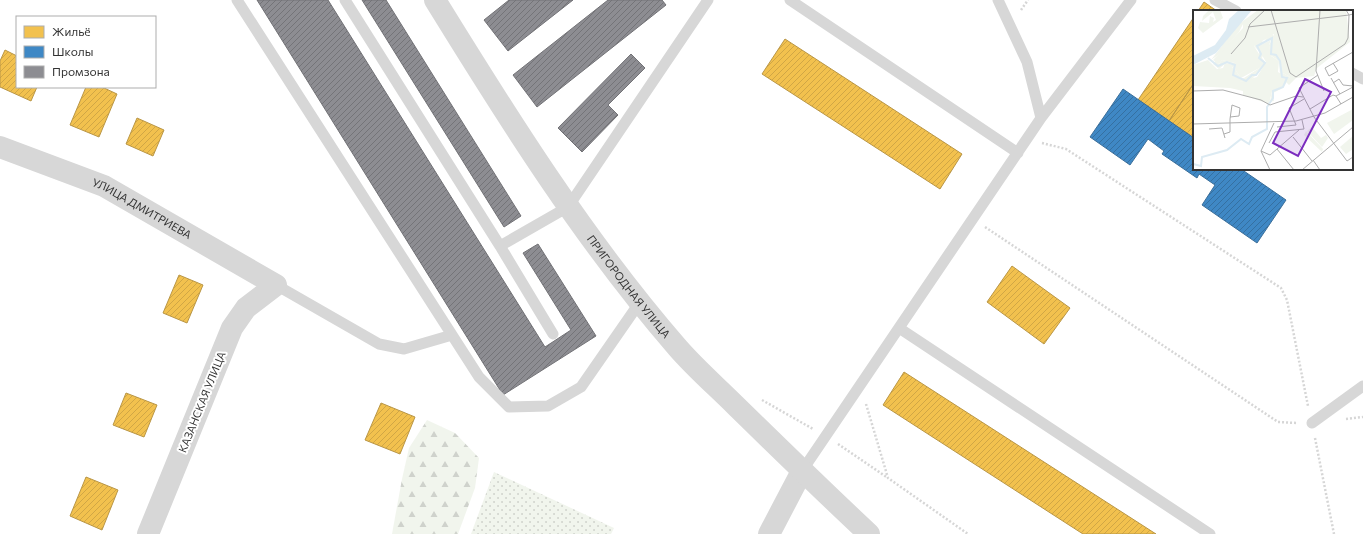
<svg xmlns="http://www.w3.org/2000/svg" width="1363" height="534" font-family="Commissioner,sans-serif">
<style>
.forest{fill:url(#forest-firs)}
.park{fill:url(#park-dots)}
.homes{fill:url(#homes-hatch);stroke:#b99646}
.schools{fill:url(#schools-hatch);stroke:#3b6e99}
.industry{fill:url(#industry-hatch);stroke:#727276}
.lines{fill:none;stroke-linecap:round;stroke-linejoin:round}
.path{stroke:#d6d6d6;stroke-width:2.5;stroke-dasharray:2 2;stroke-linecap:butt}
.service{stroke:#d7d7d7;stroke-width:11}
.minor{stroke:#d7d7d7;stroke-width:22}
.tertiary{stroke:#d7d7d7;stroke-width:22}
.labels{text-anchor:middle;stroke-width:4;stroke-linejoin:round;paint-order:stroke}
.street-label{font-size:11px;fill:#333;stroke:#fff}
.inset-river{fill:none;stroke:#ddebf3;stroke-width:2}
.inset-road{fill:none;stroke:#adadad;stroke-width:1}
.view{fill:#7b2cbf;fill-opacity:0.15;stroke:#7b2cbf;stroke-width:2}
.inset-edge{fill:none;stroke:#333;stroke-width:2}
</style>
<defs>
<pattern id="forest-firs" width="22" height="20" patternUnits="userSpaceOnUse"><rect width="22" height="20" fill="#f1f5ed"/><path d="M5 1l3.5 6h-7zM16 11l3.5 6h-7z" fill="#cfd2cc"/></pattern>
<pattern id="park-dots" width="8" height="8" patternUnits="userSpaceOnUse"><rect width="8" height="8" fill="#f1f5ed"/><path d="M2 2h.1M6 6h.1" fill="none" stroke="#cfd2cc" stroke-width="1.8" stroke-linecap="round"/></pattern>
<pattern id="homes-hatch" width="6" height="6" patternUnits="userSpaceOnUse"><rect width="6" height="6" fill="#f2c14e"/><path d="M-1 1l2-2M0 6l6-6M5 7l2-2" fill="none" stroke="#d0a645"/></pattern>
<pattern id="schools-hatch" width="6" height="6" patternUnits="userSpaceOnUse"><rect width="6" height="6" fill="#3f88c5"/><path d="M-1 1l2-2M0 6l6-6M5 7l2-2" fill="none" stroke="#3570a1"/></pattern>
<pattern id="industry-hatch" width="6" height="6" patternUnits="userSpaceOnUse"><rect width="6" height="6" fill="#8d8d92"/><path d="M-1 1l2-2M0 6l6-6M5 7l2-2" fill="none" stroke="#747478"/></pattern>
</defs>
<rect width="100%" height="100%" fill="#fff"/>
<path class="forest" d="M427,420L455,433L479,458L475,488L458,534H392L402,479L409,448Z"/>
<path class="park" d="M494,472L614,528L611,534H471Z"/>
<path class="homes" d="M1204,2L1217,11H1198Z
M1194,17V83L1169,121L1138,100Z
M785,39L962,154L940,189L762,74Z
M5,50L17,56V87H37L31,101L0,87V61Z
M1194,83V138L1169,121Z
M86,87H102L117,94L99,137L70,125Z
M137,118L164,130L153,156L126,144Z
M1012,266L1070,308L1044,344L987,302Z
M179,275L203,285L187,323L163,313Z
M904,372L1156,534H1083L883,405Z
M126,393L157,405L144,437L113,425Z
M381,403L415,417L400,454L365,440Z
M86,477L118,490L102,530L70,516Z"/>
<path class="schools" d="M1123,89L1194,138V169H1241L1286,200L1257,243L1202,205L1215,185L1199,174L1197,178L1162,154L1164,151L1148,139L1130,165L1090,137Z"/>
<path class="industry" d="M257,0H328L545,347L571,330L523,253L538,244L596,336L503,395Z
M362,0H386L521,216L504,227Z
M509,0H573L508,51L484,20Z
M608,0H662L666,5L537,107L513,75Z
M631,54L645,68L608,105L618,115L582,152L558,128Z"/>
<g class="lines">
<path class="path" d="M1021,10L1028,0
M1042,143L1066,149L1281,288L1287,300L1308,406
M985,227L1278,422L1297,423
M762,400L813,429
M866,404L888,478L968,534
M1346,419L1363,417
M1315,438L1334,534
M838,444L888,478"/>
<path class="service" d="M237,0L479,377L509,407L548,406L581,387L640,302
M345,0L500,246L568,207L708,0
M790,0L1018,153
M998,0L1027,62L1041,118
M1215,0L1236,11
M1352,73L1363,79
M500,246L553,334
M276,285L379,344L404,349L452,335
M899,328L1210,534
M1312,423L1363,386
M802,471L1041,118L1131,0"/>
<g class="minor">
<path id="s1" d="M0,147L104,186L276,285L246,308L232,328L148,534"/>
<path d="M769,534L802,471"/>
</g>
<path class="tertiary" id="s2" d="M435,0C509,120 585,241 677,347C695,368 717,387 736,406C780,449 824,492 869,534"/>
</g>
<g class="labels">
<g class="street-label">
<text dy="4" stroke="none"><textPath href="#s1" startOffset="155">УЛИЦА ДМИТРИЕВА</textPath></text>
<text dy="4" stroke="none"><textPath href="#s2" startOffset="346">ПРИГОРОДНАЯ УЛИЦА</textPath></text>
<text transform="translate(202 402) rotate(-68)" y="4">КАЗАНСКАЯ УЛИЦА</text>
</g>
</g>
<g transform="translate(1193 10)">
<rect width="160" height="160" fill="#fff"/>
<path d="M65,0H153L157,32L124,58L121,66L103,68L96,75L93,72L97,67L90,63V50L81,43V24L61,36L71,52L70,56L48,68L43,61L42,53L29,50L26,54L20,50L50,18V11ZM78,30L76,35L78,46L86,51L85,62L94,68L90,76L79,81L76,94L50,85V81L37,78L0,76V55L15,50L24,59L30,58L32,53L41,55L39,58L42,67L47,72L64,67L73,52L64,37Z" fill="#f1f5ed"/>
<path d="M24,0H27L30,8L10,23L5,18L7,12L16,13L17,6L21,8L20,12L23,10L20,2L9,11L10,6L16,0ZM48,11L51,12L46,22L28,43L18,50ZM77,24L82,26L81,42L90,48V63L97,67L90,78L80,83L81,91L77,92L79,81L90,76L94,67L87,66L86,51L77,45L76,35L79,30H72ZM68,30L71,33L64,38L71,42L69,48L74,54L57,71L46,72L38,67L37,62L41,55L33,53L26,59L20,54L23,50L26,54L29,50L42,53L43,61L48,68H51L71,55L66,51V41L61,36ZM113,121L130,139L129,142L111,125Z" fill="#f1f5ed"/>
<path d="M160,99V110L141,124L134,113ZM119,117L128,128L133,125L135,128L129,137L114,121ZM160,126V139L153,144L147,137Z" fill="#f1f5ed"/>
<path d="M46,0H59L23,43L0,55V46L22,35L33,20L36,9Z" fill="#ddebf3"/>
<path class="inset-river" d="M0,154L8,156L9,147L34,140L48,129L56,134L59,127L74,119V97L80,88V81L90,77L94,68L89,67L87,51L83,45L78,44L79,28L64,36L68,44L66,48L72,53L63,65H59L53,71L40,65L42,55L34,52L25,56L15,48"/>
<path class="inset-road" d="M78,0L97,63L103,67L152,34L155,28L156,5L160,4M127,0L123,61L131,81M55,17L156,5L153,0M38,44L52,28L57,14L72,0M140,53L145,61L136,66L132,58L160,42M125,65L106,78L121,107L154,151L160,147M138,68L147,84M140,73L146,69L150,75L160,76M0,81L30,80L68,90L77,95L103,86L110,87M148,94L143,86L160,77M117,99L140,85L143,86M0,114L103,111L132,103L160,87M84,117L103,115L96,98L111,89M16,119L29,118L32,128M31,124L37,122V109L39,95L47,98L46,106L37,107M100,127L119,151M76,133L82,122L111,119L109,110M84,139L101,160M68,141L77,145L106,120M120,150L127,160M77,160L68,141L81,113M109,160L160,117"/>
<path class="view" d="M112,69L138,82L105,146L80,133Z"/>
<rect width="160" height="160" class="inset-edge"/>
</g>
<rect x="16" y="16" width="140" height="72" fill="#ffffff" stroke="#adadad"/>
<rect x="24" y="26" width="20" height="12" fill="#f2c14e" stroke="#adadad"/>
<text x="52" y="36" font-size="12" fill="#333333">Жильё</text>
<rect x="24" y="46" width="20" height="12" fill="#3f88c5" stroke="#adadad"/>
<text x="52" y="56" font-size="12" fill="#333333">Школы</text>
<rect x="24" y="66" width="20" height="12" fill="#8d8d92" stroke="#adadad"/>
<text x="52" y="76" font-size="12" fill="#333333">Промзона</text>
</svg>
